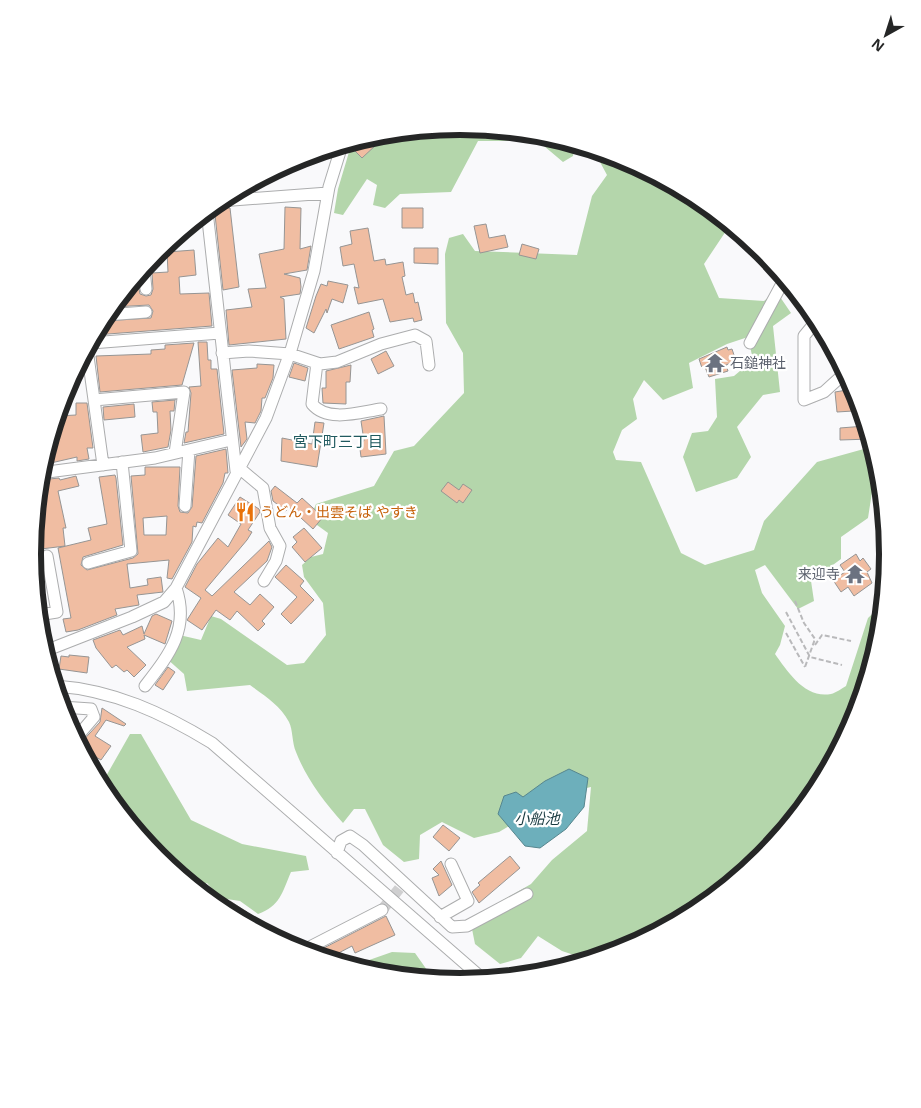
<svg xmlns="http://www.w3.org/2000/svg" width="921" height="1108" font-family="'Open Sans','Noto Sans JP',sans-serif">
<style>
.forest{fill:#b4d6ab}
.water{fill:#6dafbb;stroke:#57868e}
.building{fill:#f0bda2;stroke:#969594;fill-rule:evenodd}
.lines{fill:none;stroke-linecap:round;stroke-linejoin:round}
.minor-tunnel{stroke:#cfcfd0;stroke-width:11;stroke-dasharray:11 5.5;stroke-linecap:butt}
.minor-casing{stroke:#acadae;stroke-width:13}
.path{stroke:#b9b9bb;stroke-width:2;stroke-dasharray:5 2.5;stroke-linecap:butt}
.minor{stroke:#fff;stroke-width:11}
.labels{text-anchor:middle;stroke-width:4.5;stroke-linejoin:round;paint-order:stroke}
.worship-label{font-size:14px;fill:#5b616d;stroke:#fff;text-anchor:start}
.food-label{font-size:14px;fill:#c56008;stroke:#fff;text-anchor:start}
.neighbourhood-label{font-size:15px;fill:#205a5f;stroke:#fff}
.water-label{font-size:15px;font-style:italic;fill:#193a40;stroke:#fff}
.rim{fill:none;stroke:#252626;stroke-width:6}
</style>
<rect width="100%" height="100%" fill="#f9f9fb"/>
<path class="forest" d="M461,126L544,134L575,144L573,156L563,162L538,141H478L451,192L400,194L385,208L373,205L377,185L367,179L343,215L334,213L338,189L352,142L377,134Z
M593,149C644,165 690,191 730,225L704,264L719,298L764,301L776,291L791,313L773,326L780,392L763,395L737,427L751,457L737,478L696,492L683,457L692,433L708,431L717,417L715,379L734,376L753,360L748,337L727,344L689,363L693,388L663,400L644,380L633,399L637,419L622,430L613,452L616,460L641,462L681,553L705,565L754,550L764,521L817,462L871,447L877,460L868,518L841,537V559L811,581L814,601L798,609L765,565L755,570L762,593L785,626L780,645L775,654C788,672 805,699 831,694C836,693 842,688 846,686L868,618L884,603C868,758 765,886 625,949C610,956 593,959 578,964L577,956L562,951L538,936L521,958L500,964L475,944L470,919L531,884L552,860L587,831L591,787L565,793L499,832L474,838L442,822L420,835L419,859L404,862L383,845L365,809H354L343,823C324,802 306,778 296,752C292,743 293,730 289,722C280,705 265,696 250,685L187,691L184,674L166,658L175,634L201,640L211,616L221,619L287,665L304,663L326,635L323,603L304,577L302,565L311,557L323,554L328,533L317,525L312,514L316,504L374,486L394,451L414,446L464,393L463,353L446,323L445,254L449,238L463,234L475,251L577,255L592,196L607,175Z
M130,734H141L191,820L242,844L306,856L309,870L291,872C282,893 280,906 258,914L240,901L220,898L207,883L195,888L158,856L104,792L101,785Z
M392,952L415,953L427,970L426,979L377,974L352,966Z"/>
<path class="water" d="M569,769L588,778L584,807L566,829L540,848L525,846L498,814L504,796L516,792L523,797L545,781Z"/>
<path class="building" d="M370,136L377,144L362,158L354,150L361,143L359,140Z
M214,205L220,208H230L239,287L223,290Z
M285,207L301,208L300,249L311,246L307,270L284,274L300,278L301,287L300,294L280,297L284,299L286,339L229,345L226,310L252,307L248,289L266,288L259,254L284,249Z
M402,208H423V228H402Z
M486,224L489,238L505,235L508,247L480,253L474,226Z
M368,228L374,261L385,259L386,265L403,262L405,276L402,277L406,295L413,293L415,303L418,302L422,320L414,322L413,318L390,322L383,299L358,304L354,287L359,288L354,264L343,266L340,247L352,244L350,231Z
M522,244L539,249L536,259L519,255Z
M414,248H438V264L414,263Z
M194,250L196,275L179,277L180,294L209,293L212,326L95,335L102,321L151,318L153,311L149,305L112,307L137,277L140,294L146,296L151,295L153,289L152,273L168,272L167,252Z
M328,281L348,285L343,303L332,299L327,313L326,309L314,333L306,328L316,296L321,284L327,286Z
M369,312L374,329L372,330L374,337L339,349L331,325Z
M198,342H207L208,360H211V369H217L224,434L184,443L186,432H188L191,393L189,387L201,386Z
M194,343L182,385L100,392L96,356L151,354V350L165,349V345Z
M727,347L728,350L732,349L735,358L732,359L733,362L726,365L728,371L709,377L705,367L702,368L699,359Z
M386,351L394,366L378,374L371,359Z
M294,363L308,368L305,381L289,377Z
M257,364L274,365L273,378L265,398H262L261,411L255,423L245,422L247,439L241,447L232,370L257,368Z
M351,365L350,382H346V404L323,403L322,388H326V371Z
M853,389V411L837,412L835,392Z
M175,400L174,411H170L171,430L168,447L143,452L141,435L158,433L157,412H153L152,402Z
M76,403H87L93,448H87L89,459L77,461V457L42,465L57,416L76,415Z
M134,404L135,417L104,420L103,407Z
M384,416L386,454L361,457L359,441H364L361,421Z
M315,422L324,423L317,467L281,461L282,438L312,444Z
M865,426L871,439L840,440V428Z
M226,449L228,473H225L223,483L202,523L197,522L196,527L193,526L192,542L172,579L167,578L169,560L127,564L130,588L148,585L147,579L161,577L163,592L137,595L139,605L115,609L117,615L78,630L66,632L63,619L71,618L58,548L91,540L88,528L107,524L99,477L115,475L116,478L123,545L83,557L81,565L87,570L133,558L138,554L131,476L145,475V467H180L178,506L180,512L188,513L192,507L196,456ZM167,516L166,535H144L143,518Z
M76,476L79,486L58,491L66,528H63L65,546L33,550L36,522L41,521L38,501L40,480L59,478L60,480Z
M448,482L459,490L463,484L472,490L463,503L459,500L457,503L441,491Z
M275,486L297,503L302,498L323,517L313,529L289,507L286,511L273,501L271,491Z
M240,497L259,509L260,512L248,530L252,532L247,540L205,590L212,596L269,541L272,547L267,561L234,592L250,605L260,594L274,607L262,621L265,624L258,631L237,611L230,620L216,610L202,630L187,620L201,598L185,587L197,564L218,538L228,547L241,524L228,515Z
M304,528L322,548L305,562L292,547L297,542L293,537Z
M856,554L860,561L863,558L871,569L867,572L872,583L854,596L848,587L841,592L833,580L845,572L840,565Z
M286,565L304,581L300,586L314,600L291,624L281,614L297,597L275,577Z
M156,614L172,621L165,644L144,635L145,639L127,647L146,665L134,677L127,670L124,672L116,665L112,668L96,648L93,640L120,630L123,635L142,626L144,634L152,616Z
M69,655L89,657L87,673L59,669L61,656L69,657Z
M168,667L175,672L163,690L155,685Z
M102,708L126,724L124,726L106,720L95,736L111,746L101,760L96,757L93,761L85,756L79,745L100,722Z
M443,825L460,838L449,851L433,837Z
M510,856L520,868L479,903L472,892L480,885L478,883Z
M441,861L452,885L439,896L432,878L439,875L433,869Z
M221,898L229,903L230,901L247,912L242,920L217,905Z
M386,916L395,935L355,953L352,946L327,959L312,954Z"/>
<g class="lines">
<path class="minor-tunnel" d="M382,910L403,884"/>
<defs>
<path id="minor" d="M220,201L328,193
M207,211L236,471
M144,269L146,289
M106,315L146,312
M818,319L804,336V400L824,392L846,372
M91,343L220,333
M750,343L785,278
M87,349L103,465
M222,353L249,351L290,354L320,364L337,362L381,344L415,335L426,341L429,365
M317,363L312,404C328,423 360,412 381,409
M94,400L184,392L175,453
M860,403L861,415H864
M238,467L263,488L270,528L280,546L276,561L264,581
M40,473L155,458L231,440
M185,506L189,450
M88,563L131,551L122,462
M38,615L57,612L47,556
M45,651L132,617L164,602L176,588L266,418L291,350L314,271L329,187L342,145
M56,686C113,690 163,713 212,743L484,980
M145,686C169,655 190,629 176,588
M62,707L91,709L94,717L76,738
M337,853L341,841L350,836L363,845L452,927L467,926L527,894
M440,917L468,901L451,864
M302,951L382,910"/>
</defs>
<use href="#minor" class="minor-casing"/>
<path class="path" d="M885,557H888
M795,601L804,623L815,639L805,667
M786,612L810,657L842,665
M786,633L805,667
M815,645L822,635L851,641"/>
<use href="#minor" class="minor"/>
</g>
<defs>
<symbol id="temple-bare" viewBox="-9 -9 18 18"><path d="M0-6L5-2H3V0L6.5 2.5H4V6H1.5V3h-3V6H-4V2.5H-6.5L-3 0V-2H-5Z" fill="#6b7280" stroke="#fff" stroke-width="2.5" paint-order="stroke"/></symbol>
<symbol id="restaurant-bare" viewBox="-9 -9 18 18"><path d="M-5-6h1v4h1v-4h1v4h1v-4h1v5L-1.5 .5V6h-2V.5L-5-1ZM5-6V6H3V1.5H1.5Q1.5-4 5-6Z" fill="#e8710a" stroke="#fff" stroke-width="2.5" paint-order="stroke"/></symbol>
</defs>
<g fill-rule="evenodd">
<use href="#temple-bare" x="701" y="349" width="28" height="28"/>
<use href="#restaurant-bare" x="231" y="498" width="28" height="28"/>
<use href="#temple-bare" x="841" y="560" width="28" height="28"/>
</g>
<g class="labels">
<g class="worship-label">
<text x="730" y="368">石鎚神社</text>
<text x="840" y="579" text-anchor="end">来迎寺</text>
</g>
<g class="food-label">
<text x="260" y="517">うどん・出雲そば やすき</text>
</g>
<g class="neighbourhood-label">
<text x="338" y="447">宮下町三丁目</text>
</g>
<g class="water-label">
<text x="537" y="824">小船池</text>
</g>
</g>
<path d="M0 0H921V1108H0ZM41 554a419 419 0 1 1 838 0a419 419 0 1 1-838 0Z" fill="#fff" fill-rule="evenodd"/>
<path class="rim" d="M41 554a419 419 0 1 1 838 0a419 419 0 1 1-838 0Z"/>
<g transform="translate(886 35) rotate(219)" stroke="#ffffff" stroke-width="4" paint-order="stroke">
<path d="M0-4L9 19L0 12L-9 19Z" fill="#252626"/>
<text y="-8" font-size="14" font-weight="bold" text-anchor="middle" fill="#252626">N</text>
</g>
</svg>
